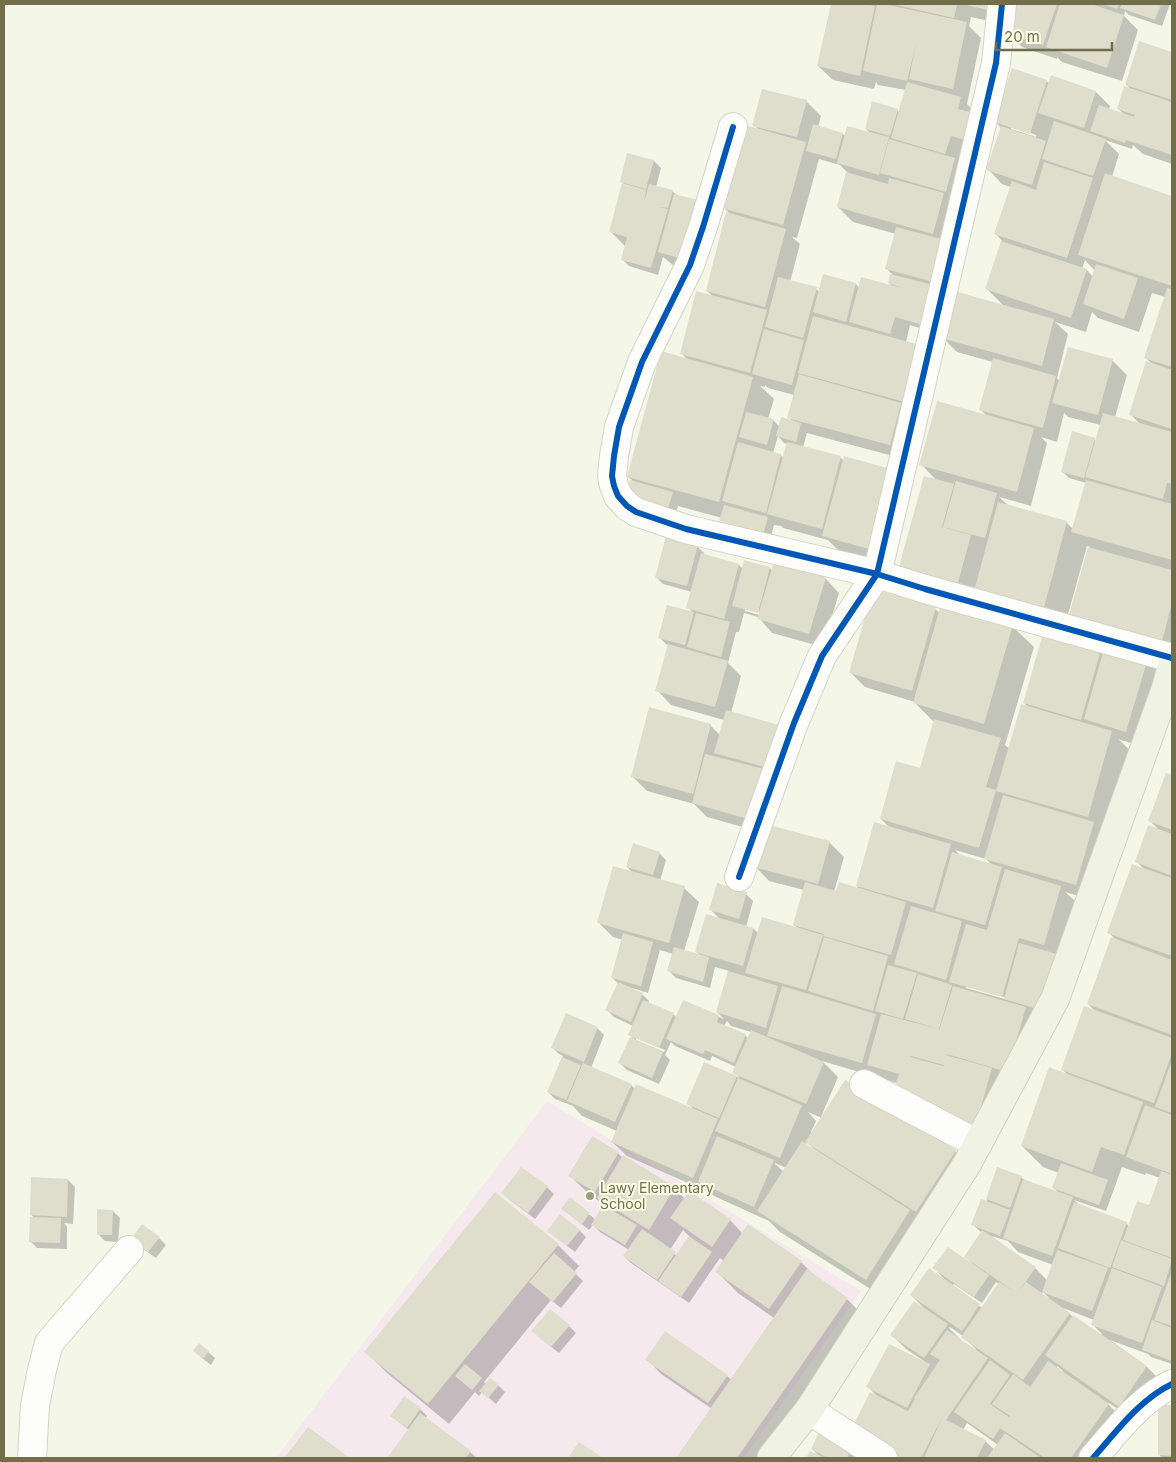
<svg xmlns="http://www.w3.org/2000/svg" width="1176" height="1462" font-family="Inter,sans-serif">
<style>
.education{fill:#f6e9ee}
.shadow{fill:#0003;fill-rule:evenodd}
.building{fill:#dfdecd;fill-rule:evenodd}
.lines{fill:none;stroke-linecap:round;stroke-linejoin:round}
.minor-casing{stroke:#d4d4c3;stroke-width:30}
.major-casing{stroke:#d1d1c1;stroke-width:30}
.minor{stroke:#fdfefc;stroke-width:28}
.major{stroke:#f0f2e4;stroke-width:28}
.cycleway-casing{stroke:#fcffe7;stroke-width:9}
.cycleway{stroke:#0057b8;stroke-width:6}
.poi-dot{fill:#a09e81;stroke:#fcffe7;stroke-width:2}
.labels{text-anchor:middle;stroke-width:4;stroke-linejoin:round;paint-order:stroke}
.poi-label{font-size:14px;fill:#726e49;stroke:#fcffe7;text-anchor:start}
</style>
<rect width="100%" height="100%" fill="#f4f6e8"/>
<path class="education" d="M547,1101L861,1291L744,1458H276Z"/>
<path class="shadow" d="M832,4H1006L1002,24L971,17L969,26L981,38L967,104L975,113L933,332L910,325L906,342L904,459L807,433L803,447L840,457L844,461L884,562L838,550L828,540L783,528L780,525V526L774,525L769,544L722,518L678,506L674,519L626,501L632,480L628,477L688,360L681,353L714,297L707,291L731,215L724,208L759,130L754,125L807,102L821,116L818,127L843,134L845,136L871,134L866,129L897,110L899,112L906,90L878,85L876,82L874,89L833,80L818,66ZM819,159L840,165L847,172L838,207L853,222L896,234L887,269L892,274L889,283L893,287L859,288L856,284L823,276L819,292L816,289L790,282L800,244L792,237L797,238ZM765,385L768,388L794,395L788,417L792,421L779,426L773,420L768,419L774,399L760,386L765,387ZM778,436L784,443L788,444L784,458L781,455L773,453Z
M1017,4H1170L1162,26L1129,15L1125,11L1124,16L1138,30L1122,81L1062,62L1057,57V59L1022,47L1008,33Z
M1140,43L1172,53V164L1143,154L1133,145L1132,149L1105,140L1119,154L1112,177L1172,197V658L1071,615L1090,547L1087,546L1062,636L1147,659L1162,673L1140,746L1118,739L1133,753L1090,899L1065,892L1075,901L1059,955L1074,970L1058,1024L1034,1017L989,1142L897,1083L882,1079L877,1074L876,1077L822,1061L838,1077L821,1117L955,1151L976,1172L888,1300L780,1232L769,1221L714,1196L708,1191V1192L627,1156L612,1142L617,1131L582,1116L573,1106L555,1099L548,1092L563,1056L559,1054L552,1047L597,1028L604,1035L591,1068L631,1085L635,1089L695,1111L688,1103L705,1063L740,1078L734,1072L736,1067L712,1056L710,1061L675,1046L671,1042L665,1055L670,1060L659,1084L627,1070L620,1063L636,1041L630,1035L633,1026L614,1017L607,1010L618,984L612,977L623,940L613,937L598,922L633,873L627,867L659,853L666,860L660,881L684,888L699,902L684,951L701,956L696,951L720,919L711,910L746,894L753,901L746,927L754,929L758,933L799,929L794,925L804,890L769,881L755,866L764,833L707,817L694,804L647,791L632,776L710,725L720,735L724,720L671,705L657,690L669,645L666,644L659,637L667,606L694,614L688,607L692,592L663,584L656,577L697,546L704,553V555L739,565L743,569L770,568L772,571L825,578L839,593L823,647L772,633L758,617L744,613L739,632H736L728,663L741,676L731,713L779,726L767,826L829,842L844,857L834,892L857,889L875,824L890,828L881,819L921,770L934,722L915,703V702L865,687L850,672L935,609L940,613L1012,626L1034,647L1005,745L1010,749L1029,708L1024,703L1045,630L913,588L937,481L921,464L987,416L980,409L993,362L957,352L943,338L1004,306L987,289L1002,241L996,234L1011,187L1002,184L988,169L1001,128L996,122L1046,81L1050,84L1096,92L1110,106L1109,109L1124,114L1118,109L1131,90L1126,84ZM1011,126L1036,135V137L1011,129ZM1085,260L1095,271L1093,277L1087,270L1082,269ZM1152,293L1165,297L1145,357L1153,365L1130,414L1140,424L1115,417L1127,375L1112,360L1059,381L1057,378L1068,334L1055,322L1086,332L1092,312L1098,318L1139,332ZM1064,413L1068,417L1101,425L1096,441L1094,439L1062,471L1069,478L1086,483L1073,529L1066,522L1009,506L999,497L1031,506L1047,443L1041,437L1057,442ZM745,608L764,613L763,616L745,611ZM955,850L986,859L992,865L961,856ZM660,950L673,954L669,971L676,978L710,988L715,967L729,971L717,1012L724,1019L684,1002L677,1018L673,1014L648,1004L649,1001L642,994L632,990V988L648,993ZM966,986L1008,998V1000L966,988ZM727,1021L731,1026L751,1032L748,1038L745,1035L724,1026ZM636,1037L665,1050L664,1052L636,1040ZM808,1112L822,1118L813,1132H811L816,1121ZM807,1142L815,1150L806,1145ZM775,1163L786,1168L784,1172L775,1164Z
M654,161L661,168L656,187L672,191L678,196L700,273L674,266L663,257L658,275L629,266L622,259L625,246L610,231L624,184L621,181Z
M1167,774L1172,776V1364L1151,1357L1148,1354L1110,1340L1147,1367L1161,1381L1134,1420L1109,1403L1108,1404L1130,1426L1107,1458H884L878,1397L868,1387L924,1361L906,1349L892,1335L923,1307L911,1295L943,1280L944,1279L934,1268L973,1264L965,1257L982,1233L973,1225L986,1202L998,1169L1021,1177L1025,1181L1059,1193L1054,1188L1059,1173L1043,1167L1022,1146L1068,1075L1062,1069L1097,1013L1088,1004L1117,941L1109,933L1144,869L1136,861L1159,830L1150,821ZM1122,1167L1145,1175L1146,1173L1160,1178L1149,1207L1129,1226L1126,1223L1081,1206L1074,1200L1106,1211ZM991,1236L1008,1241L1018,1252L1053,1265L1047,1280L1035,1268ZM996,1282L999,1284L982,1308L953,1286L954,1284L982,1303ZM1043,1292L1049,1298L1048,1299L1041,1294ZM1063,1308L1094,1320L1093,1325L1102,1334L1101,1335L1073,1317ZM950,1327L963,1336V1337L976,1349L975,1351L961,1341V1340L949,1328ZM1057,1366L1063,1371L1062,1373L1056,1368ZM967,1423L998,1445L995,1450L985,1441L963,1430Z
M618,1153L623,1158L674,1188L685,1199L730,1220L743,1234L801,1262L815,1276L847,1299L868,1320L772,1458H678L712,1409L661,1374L647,1359L727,1376L732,1380L774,1318L738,1293L717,1272L724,1261L720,1258L689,1303L631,1263L624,1256L629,1250L600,1232L593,1225L589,1230L563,1209L570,1199L596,1220L605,1205L591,1196L569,1175ZM683,1230L690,1237L677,1256L670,1250Z
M68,1180L75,1187L73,1224L64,1223L67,1227V1249L37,1248L30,1241L35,1218L31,1215Z
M547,1187L554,1194L535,1219L510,1200L503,1193Z
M113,1211L120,1218L118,1242L105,1241L98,1234Z
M579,1230L586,1237L575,1252L548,1231Z
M159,1238L166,1245L156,1258L139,1246Z
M558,1245L579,1266L574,1272L583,1281L561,1308L551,1300L484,1382L486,1384L498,1385L505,1392L496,1404L482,1392L479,1396L475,1392L449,1424L387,1373L366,1352Z
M569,1326L576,1333L559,1353L540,1338Z
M208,1352L215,1358L211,1365L202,1358Z
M1159,1407H1172V1458H1163L1159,1455Z
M420,1409L427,1416L425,1419L470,1452L477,1458H389L409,1430L391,1416Z
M308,1428L348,1458H286Z
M823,1428L866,1458H808L811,1452L819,1456L812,1449Z"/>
<path class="building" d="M831,4H865L875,6L860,76L817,66Z
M877,4H884L967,22L953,89L909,79L916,44L907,81L863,71Z
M892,4H957L954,18Z
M962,4H989L988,10Z
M1016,4H1057L1043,45L1006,33Z
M1060,4H1091L1124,15L1107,68L1046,47Z
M1104,4H1119L1117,9Z
M1122,4H1161L1155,20L1120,8Z
M1139,41L1172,52V100L1125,85Z
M1012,68L1047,80L1030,134L994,122Z
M1051,75L1096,91L1084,128L1038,113Z
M907,82L961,97L958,109L973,113L966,140L951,136L945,154L891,138Z
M1124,86L1172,102V155L1126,140L1125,143L1090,131L1099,105L1134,117L1135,115L1117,109Z
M762,89L807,100L797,137L752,126Z
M872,101L898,109L890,136L865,129Z
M1054,121L1106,139L1093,176L1042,159Z
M813,124L843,133L836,159L806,151Z
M745,125L806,142L783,225L722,208Z
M847,126L889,137L879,175L837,163Z
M1001,126L1046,141L1032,185L986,170Z
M889,139L955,158L946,192L880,173Z
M627,153L654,160L646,189L620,182Z
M1044,162L1093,178L1067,258L994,234L1012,181L1036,190Z
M846,172L888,184L889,178L944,193L933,234L837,207Z
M1105,173L1172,196V286L1078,255Z
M622,183L646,190L644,202L649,184L673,190L668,208L658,207L668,209L651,268L621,260L627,237L609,232Z
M674,194L702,201L686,260L658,252Z
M726,212L786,229L765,307L706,291Z
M896,227L945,240L934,282L885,269Z
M1001,241L1087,269L1071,318L985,289Z
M1096,264L1138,278L1124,319L1083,304Z
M823,274L856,283L846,322L813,312Z
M890,274L937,286L926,326L895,317L890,334L849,322L861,277L902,288L888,283Z
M778,277L817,287L803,338L765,327Z
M1167,288L1172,289V367L1144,358Z
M696,291L767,310L750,373L680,354Z
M954,291L1054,319L1042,366L941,338Z
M813,316L920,345L905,402L798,373Z
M764,329L804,340L792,385L752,374Z
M1068,347L1113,359L1098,415L1052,403Z
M661,351L753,377L719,502L627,477Z
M993,358L1056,376L1043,428L979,410Z
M1146,361L1172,370V429L1129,415Z
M799,374L901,403L890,445L787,418Z
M937,401L1034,428L1017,492L919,465Z
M746,412L774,419L767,445L739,437Z
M1103,413L1172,432V484L1167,483L1163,499L1085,477Z
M781,417L801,423L796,442L776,436Z
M1072,431L1095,438L1084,478L1061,472Z
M738,442L781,454L766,513L722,501Z
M787,442L841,456L822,529L767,514Z
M844,456L891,469L869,549L822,536Z
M924,476L954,484L942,527L971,535L956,590L897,574Z
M630,480L673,492L667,513L625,502Z
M1086,480L1172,504V560L1071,532Z
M956,481L997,493L985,538L943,527Z
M998,502L1067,521L1042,615L973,595Z
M724,505L768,517L762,538L718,525Z
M666,536L698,545L687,586L655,578Z
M1088,547L1172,570V603L1162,641L1069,615Z
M701,553L739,564L724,619L686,608Z
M744,560L770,567L758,613L732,606Z
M774,561L826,577L809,634L757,619Z
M873,589L936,607L912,691L849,673Z
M941,604L1013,625L984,724L913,703Z
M667,605L694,612L685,645L658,638Z
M696,613L730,622L721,657L687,647Z
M1044,630L1102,646L1081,720L1023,703Z
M668,644L728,661L715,707L655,691Z
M1105,645L1148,658L1126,732L1084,719Z
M1021,704L1112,731L1088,817L996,791Z
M649,707L711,724L693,794L631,777Z
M726,710L779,725L768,768L714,753Z
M934,719L1001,738L986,787L996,790L979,848L880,819L896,761L920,768Z
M705,754L764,769L751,820L692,803Z
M1166,773L1172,775V830L1148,821Z
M1003,795L1094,822L1076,885L984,859Z
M874,822L951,844L933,908L856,886Z
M765,824L830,841L818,884L753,867Z
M1148,825L1172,834V876L1135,862Z
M633,843L660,852L653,875L626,867Z
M952,852L1002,867L985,925L935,911Z
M1132,864L1172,878V956L1107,933Z
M613,866L685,886L669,943L597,923Z
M1005,869L1061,886L1044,945L1019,938L1002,997L949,982L966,924L987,930Z
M805,882L836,891L839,882L906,902L891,955L823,936L824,934L793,925Z
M717,883L747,892L739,919L709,910Z
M911,906L962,921L946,980L894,964Z
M706,914L754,928L743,966L695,952Z
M762,917L823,935L806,990L745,973Z
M623,933L653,942L641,986L611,978Z
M824,937L888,956L873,1011L808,991Z
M1111,937L1172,960V1035L1087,1004Z
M1019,943L1060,955L1044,1011L1004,999Z
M674,947L709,957L703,982L667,971Z
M888,965L917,973L903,1019L875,1011Z
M728,971L778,986L766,1028L716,1012Z
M918,974L952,985L939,1029L905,1019Z
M618,982L643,993L631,1022L605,1010Z
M782,986L876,1014L862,1063L767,1036Z
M953,986L1026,1007L1007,1072L947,1054L946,1055L992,1068L975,1128L892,1097L899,1074L867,1065L881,1014L939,1029V1031ZM911,1056L944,1065L943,1066L910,1057Z
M643,1000L674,1013L659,1048L628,1035Z
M683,1000L719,1015L717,1022L746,1034L734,1063L705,1050L703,1054L666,1039Z
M1084,1006L1172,1038V1053L1154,1103L1061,1070Z
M566,1013L598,1027L584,1062L551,1048Z
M751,1030L824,1062L806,1104L732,1073Z
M630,1037L663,1052L652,1078L618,1063Z
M562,1057L581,1065L566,1100L547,1092Z
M1172,1060V1113L1155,1107Z
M704,1062L737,1076L719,1118L686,1104Z
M583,1063L632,1084L615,1122L567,1101Z
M1049,1067L1143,1102L1124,1155L1101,1147L1092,1172L1021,1146Z
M738,1078L802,1105L780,1158L715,1131Z
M845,1080L956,1150L916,1212L805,1142Z
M636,1084L718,1119L693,1178L611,1142Z
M1145,1105L1172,1115V1174L1126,1157Z
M592,1136L619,1152L595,1192L568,1176Z
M717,1136L774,1160L754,1207L698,1182Z
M802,1141L910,1210L866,1280L757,1211Z
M623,1155L675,1187L649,1230L597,1198Z
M1061,1163L1108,1180L1099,1205L1052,1188Z
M521,1167L548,1186L528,1213L501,1193Z
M997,1167L1022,1176L1010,1208L986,1199Z
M1161,1171L1172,1175V1258L1123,1240L1137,1201L1149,1205Z
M31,1177L68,1179L67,1217L30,1215Z
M1023,1179L1073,1197L1052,1256L1003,1238Z
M689,1191L731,1219L712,1247L670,1218Z
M495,1192L559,1244L428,1404L364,1352Z
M570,1197L590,1213L582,1224L561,1209Z
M981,1199L1010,1210L1000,1236L971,1225Z
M1074,1202L1127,1222L1110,1268L1058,1248Z
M603,1205L637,1225L625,1245L591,1225Z
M97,1209L113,1210L112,1235H97Z
M560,1214L580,1230L567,1246L547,1231Z
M30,1217L61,1218L60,1243L29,1242Z
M142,1224L160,1237L148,1252L131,1239Z
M748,1224L802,1261L769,1309L715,1272Z
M642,1229L676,1252L657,1280L623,1256Z
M982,1230L1036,1267L1017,1294L1026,1282L1070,1313L1023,1380L961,1337L999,1282L1015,1292L964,1257Z
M689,1236L712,1252L681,1297L658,1281Z
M1121,1240L1172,1259L1164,1286L1112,1267Z
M948,1247L989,1275L974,1297L932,1268Z
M1057,1250L1108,1268L1092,1311L1042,1292Z
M554,1253L577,1273L553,1302L529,1282Z
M929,1268L980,1304L962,1331L910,1295Z
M1112,1268L1162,1287L1142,1343L1091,1325Z
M807,1269L848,1298L737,1458H676Z
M1172,1271V1326L1154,1320Z
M914,1301L948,1324L924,1358L890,1335Z
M550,1309L570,1325L551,1347L531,1331Z
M1073,1315L1147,1366L1119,1407L1045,1355Z
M1152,1320L1172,1328V1361L1142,1350Z
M947,1330L988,1358L946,1420L986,1440L977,1458H924L942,1418L921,1458H895L849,1434L870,1392L908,1411L915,1399L914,1398L940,1360L930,1354Z
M665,1331L728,1375L708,1403L645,1360Z
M199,1343L209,1351L203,1359L193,1351Z
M889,1344L930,1364L907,1408L866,1387Z
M990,1360L1010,1375L990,1404L1009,1417L1010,1416L992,1404L1013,1374L1030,1387L1048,1361L1109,1404L1071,1458H1045L1000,1428L993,1439L954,1412Z
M465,1364L482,1378L472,1390L455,1376Z
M490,1378L499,1385L488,1398L479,1391Z
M404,1396L421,1408L407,1428L390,1416Z
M1158,1405H1172V1456L1158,1455Z
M420,1413L471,1451L466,1458H387Z
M822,1426L854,1443L847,1458H828L811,1449Z
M308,1427L350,1458H284Z
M1005,1433L1041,1458H987Z
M579,1442L603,1458H568Z
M810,1451L825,1458H806Z"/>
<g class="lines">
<defs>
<path id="minor" d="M1002,4L996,63L877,574L925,589L1172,658
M733,127L703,227L690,265L642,362L619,427L614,456L612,476L614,486L618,496L627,506L636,512L686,529L877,574L822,656L794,723L739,877
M864,1084L978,1144
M809,1410L883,1458
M32,1458L35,1405L42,1370L49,1343L129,1250
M1093,1458C1117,1431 1139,1400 1172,1384"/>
<path id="major" d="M771,1458L809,1410L967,1164L1055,999L1166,688L1172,666"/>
</defs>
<use href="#minor" class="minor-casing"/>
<use href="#major" class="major-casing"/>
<use href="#minor" class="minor"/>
<use href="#major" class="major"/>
<defs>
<path id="cycleway" d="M1002,4L996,63L877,574L925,589L1172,658
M733,127L703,227L690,265L642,362L619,427L614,456L612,476L614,486L618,496L627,506L636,512L686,529L877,574L822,656L794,723L739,877
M1093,1458C1117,1431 1139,1400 1172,1384"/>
</defs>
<use href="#cycleway" class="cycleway-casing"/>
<use href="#cycleway" class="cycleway"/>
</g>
<circle class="poi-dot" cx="590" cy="1196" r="5"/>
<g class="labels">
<g class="poi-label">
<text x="600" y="1193">Lawy Elementary<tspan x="600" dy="16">School</tspan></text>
</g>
</g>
<rect width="1176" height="1462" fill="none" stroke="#726e49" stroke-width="10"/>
<path d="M996 42v8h116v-8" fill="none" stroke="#726e49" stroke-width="2.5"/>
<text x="1004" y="42" font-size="15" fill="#726e49" stroke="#fcffe7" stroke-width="4" paint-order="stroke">20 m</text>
</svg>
